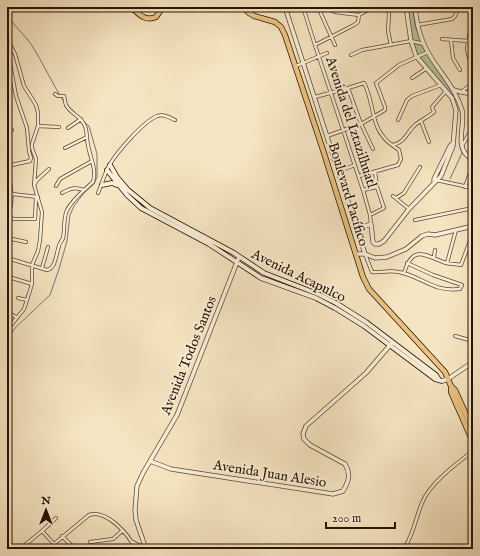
<svg xmlns="http://www.w3.org/2000/svg" width="480" height="556" font-family="'IM FELL English',serif">
<style>
.green{fill:#b6c698;stroke:#6e6d4c}
.lines{fill:none;stroke-linecap:round;stroke-linejoin:round}
.stream{stroke:#727973;stroke-width:1}
.minor-casing{stroke:#5a4831;stroke-width:4}
.tertiary-casing{stroke:#5a4831;stroke-width:5}
.secondary-casing{stroke:#261401;stroke-width:5.5}
.primary-casing{stroke:#261401;stroke-width:6}
.minor{stroke:#f9eed7;stroke-width:2.5}
.tertiary{stroke:#f9eed7;stroke-width:3.5}
.secondary{stroke:#f9eed7;stroke-width:4}
.primary{stroke:#ebc281;stroke-width:4.5}
.labels{text-anchor:middle;stroke-width:3.5;stroke-linejoin:round;paint-order:stroke}
.street-label{font-size:14px;fill:#261401;stroke:#f9eed7}
</style>
<rect width="100%" height="100%" fill="#f6e5c2"/>
<filter id="stains"><feTurbulence type="fractalNoise" baseFrequency=".005" numOctaves="4"/><feColorMatrix values="0 0 0 0 .2 0 0 0 0 .09 0 0 0 0 .02 0 0 0 .5 -.17"/></filter>
<radialGradient id="worn" r=".72"><stop offset=".6" stop-color="#630" stop-opacity="0"/><stop offset="1" stop-color="#630" stop-opacity=".3"/></radialGradient>
<path class="green" d="M407,7H413L415,25L425,51L454,93L452,95L418,56L413,43Z"/>
<g class="lines">
<path class="stream" d="M7,15C14,26 24,34 31,44C43,63 52,83 64,102
M450,179L462,153L460,147
M7,351L10,335L16,327L50,295L59,269L67,241L70,215L74,206L84,193L94,184L97,177V154L89,126L84,122"/>
<defs>
<path id="minor" d="M303,7L315,45L363,190L370,215L371,224
M318,7L335,45
M326,7L335,12L359,15L373,7
M387,7L389,14L388,31L391,45
M462,7L473,11
M440,10L441,7
M473,16L467,48L468,55L473,67
M417,25L452,19L455,16L459,7
M7,39L15,54L24,86L36,105L38,113V126L32,144V148L36,159L34,185L42,212L40,240L38,251L32,265V284L27,300L24,309L7,330
M442,39L468,41
M451,40L453,58L460,70
M315,45L354,25L358,22L359,15
M7,47L16,96L27,128L29,151L31,158L30,161L7,166
M351,55L362,50L411,41L424,44
M296,66L327,53
M412,78L427,68
M348,88L361,124L373,149
M461,92L473,83
M315,97L348,88L364,83C375,102 369,129 392,145C405,143 406,133 415,125C421,120 428,117 434,112L432,107L446,91
M398,120L407,100L412,96L441,85
M421,121L429,142
M38,126L59,127
M68,128L81,119
M7,132L12,130
M327,136L361,124L385,110V107L376,83L399,65L428,52
M462,146L473,127
M65,148L87,137
M7,152L10,165
M7,169C11,187 15,199 7,217
M339,171L355,165
M359,176L398,165L401,159L399,150L392,145
M436,180L473,188
M34,185L37,180L49,169
M56,186L60,179L92,161
M465,187L473,165
M363,190L377,187
M62,193C71,188 75,187 84,190
M98,193C102,184 105,172 110,164C118,151 143,122 157,116C164,114 169,117 175,120
M12,194L38,197
M393,196L409,209
M396,198L404,193L420,167
M370,215L384,208L377,187L375,172
M7,217L14,219H35L36,197
M415,220L473,208
M7,238L26,242
M7,246L10,239
M365,254L372,272C383,273 391,269 403,273C425,279 434,292 460,289L462,285L433,275L407,263
M434,257L435,250
M7,258L47,270C56,268 56,254 59,246C59,243 62,241 63,238C65,229 63,219 67,210C73,199 84,190 93,182C97,169 90,158 88,145C86,138 88,131 84,124C80,116 70,113 66,105C65,103 65,99 64,96H58L55,94
M447,263L456,230
M42,268L48,247
M404,273C413,244 424,255 446,263C450,264 456,264 461,265L473,233
M12,278L32,284
M18,298L27,300
M472,311L473,309
M7,312L16,317
M455,336L473,341
M42,531L56,518
M62,536L75,549
M90,542L113,539L122,531
M133,542L146,549
M20,549L42,531L54,544
M48,549L89,515C106,509 129,534 135,549
M404,549C414,533 415,520 422,503C429,484 457,463 473,451"/>
<path id="tertiary" d="M285,7L365,254
M415,7C417,27 421,42 432,59C443,76 456,90 462,110C466,128 452,148 473,160
M454,90L461,92L473,94
M434,181V179L450,146L453,143
M357,229L371,224L373,242L375,244H379L384,241L409,209L441,176L453,146L456,110L452,98L416,56L411,41L406,7
M356,254H365L375,258L387,257L406,249L422,236L428,234L435,235L473,226
M448,379L473,362
M150,461L171,469L333,494L343,491C349,481 351,474 345,464L310,445L304,439L303,434L306,426L366,373L391,344
M146,549L136,520L135,510L137,486L143,473L177,415L239,257"/>
<path id="secondary" d="M110,165L117,177L128,190L150,208L234,253L264,273L318,294L336,303L366,322L436,375L439,380
M107,170L127,195L141,208L209,244L261,278L316,298L335,308L364,326L435,379L442,381L448,379
M102,185L112,183L117,185"/>
<path id="primary" d="M131,7C139,14 145,22 156,17L163,7
M243,7L249,13L254,16L275,22L281,27L285,35L323,150L363,277L369,289L445,372L451,386V392L473,442
M451,386L455,390L473,430"/>
</defs>
<use href="#minor" class="minor-casing"/>
<use href="#tertiary" class="tertiary-casing"/>
<use href="#secondary" class="secondary-casing"/>
<use href="#primary" class="primary-casing"/>
<use href="#minor" class="minor"/>
<use href="#tertiary" class="tertiary"/>
<use href="#secondary" class="secondary"/>
<use href="#primary" class="primary"/>
</g>
<g class="labels">
<g class="street-label">
<text transform="translate(352 122) rotate(72)" y="5">Avenida del Iztazilhuatl</text>
<text transform="translate(349 194) rotate(73)" y="5">Boulevard Pacífico</text>
<text transform="translate(299 275) rotate(26)" y="5">Avenida Acapulco</text>
<text transform="translate(188 355) rotate(-68)" y="5">Avenida Todos Santos</text>
<text transform="translate(270 473) rotate(9)" y="5">Avenida Juan Alesio</text>
</g>
</g>
<rect width="480" height="556" fill="none" stroke="#f6e5c2" stroke-width="24"/>
<rect x="8" y="8" width="464" height="540" fill="none" stroke="#261401" stroke-width="2"/>
<rect x="12" y="12" width="456" height="532" fill="none" stroke="#261401"/>
<g transform="translate(46 510)" stroke="#f9eed7" stroke-width="3" paint-order="stroke">
<path d="M0-3L7 15L0 10L-7 15Z" fill="#261401"/>
<text y="-6" font-size="11" font-weight="bold" text-anchor="middle" fill="#261401">N</text>
</g>
<path d="M326 522v6h69v-6" fill="none" stroke="#261401" stroke-width="2"/>
<text x="332" y="522" font-size="12" fill="#261401" stroke="#f9eed7" stroke-width="3" paint-order="stroke">200 m</text>
<rect width="100%" height="100%" filter="url(#stains)"/>
<rect width="100%" height="100%" fill="url(#worn)"/>
</svg>
